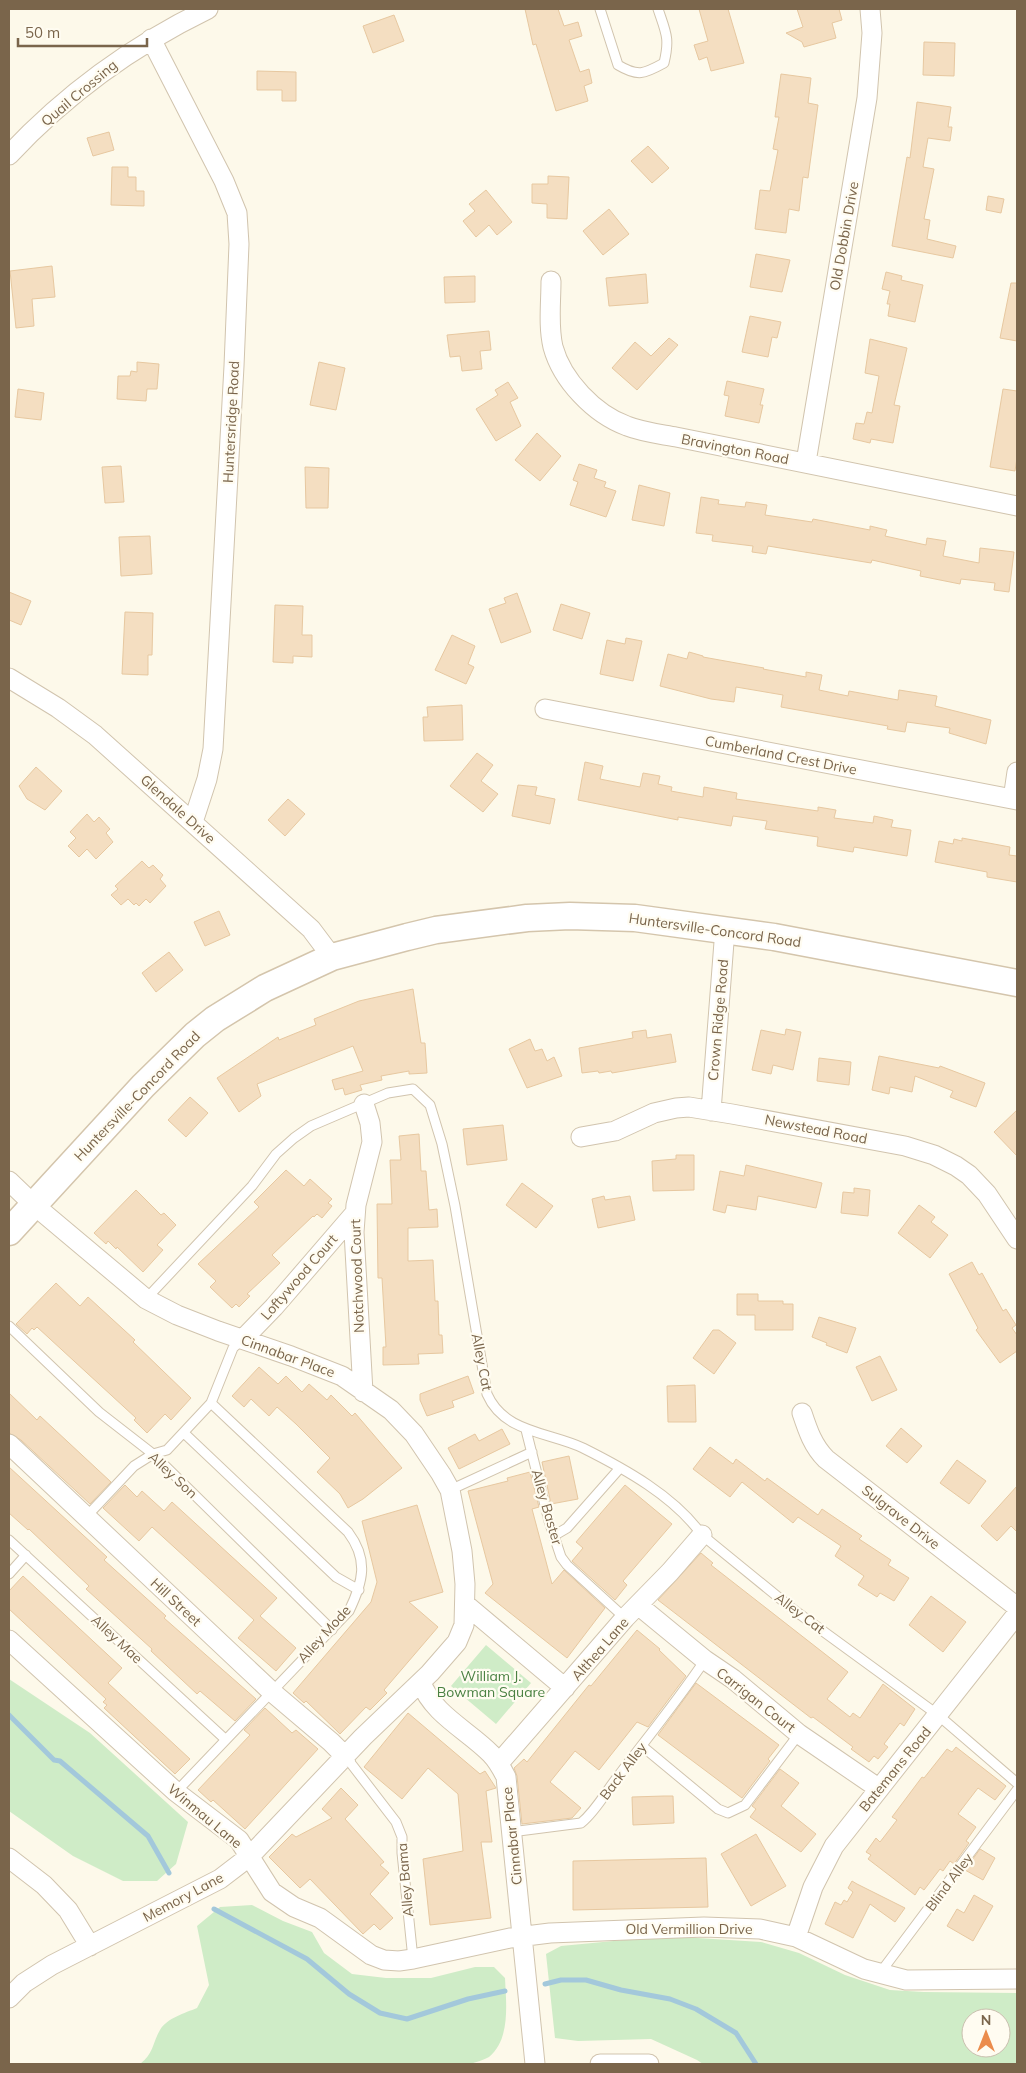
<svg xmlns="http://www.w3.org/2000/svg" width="1026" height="2073" font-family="Mulish,sans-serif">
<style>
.green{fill:#cfecc7;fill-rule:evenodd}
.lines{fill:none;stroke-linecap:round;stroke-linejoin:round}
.stream{stroke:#a3c8db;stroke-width:5}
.building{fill:#f4dec1;stroke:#e7c8a0}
.service-casing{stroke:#d1c4ae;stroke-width:11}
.minor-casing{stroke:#d1c4ae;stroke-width:21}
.secondary-casing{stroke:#d4c5ac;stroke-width:29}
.service{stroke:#fff;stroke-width:9}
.minor{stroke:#fff;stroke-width:19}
.secondary{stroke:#fff;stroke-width:26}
.labels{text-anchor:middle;stroke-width:4.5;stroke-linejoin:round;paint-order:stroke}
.street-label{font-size:14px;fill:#7a654b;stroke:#fffcf1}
.park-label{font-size:14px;fill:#4a8142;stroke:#fffcf1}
</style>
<rect width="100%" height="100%" fill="#fdf9ea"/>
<path class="green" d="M486,1645L531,1683L496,1724L451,1686Z
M9,1679L90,1733L188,1822L176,1864L157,1881H123L73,1856L9,1811Z
M252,1905L283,1921L312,1932L324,1953L352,1974L386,1978H431L475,1967H494L505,1978C506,2002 511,2039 489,2057C484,2060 476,2062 470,2064H140C154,2053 152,2044 160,2030C167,2018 185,2013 197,2008L209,1985L197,1926L220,1907Z
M666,1936L761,1942L799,1953L845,1975L890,1990L924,1992L1017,1993V2064H703L697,2060L651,2039L578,2041L555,2038L546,1954L561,1946ZM971,2018H1001V2048H971Z"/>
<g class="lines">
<path class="stream" d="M9,1715L54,1760L60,1761L148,1836L169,1873
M214,1909L307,1959L349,1994L380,2013L407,2019L468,1999L505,1991
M545,1984L561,1980H586L621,1990L670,1999L696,2009L736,2033L756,2064"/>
</g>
<path class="building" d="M525,9H558L564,26L578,22L582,36L569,40L580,72L589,69L592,83L584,86L588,101L556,111L536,44L533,45Z
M699,9H728L744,63L711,71L707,57L699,60L694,45L708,41Z
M797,9H839L842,20L832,23L836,38L804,47L802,42L786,33L803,27Z
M394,15L404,41L373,53L363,26Z
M924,42L955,43L954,76L923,75Z
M257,71L296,72V101H282V90H257Z
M781,74L811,78L808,103L818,105L808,178L803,177L799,211L789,209L786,233L755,229L760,190L770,191L778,150L773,149L779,117H775Z
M917,102L951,107L948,127H952L950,141L928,138L923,167L934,169L924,219L930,220L927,239L956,246L953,258L892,246L907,157L910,158Z
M109,132L114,150L93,156L87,138Z
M648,146L669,168L652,183L631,161Z
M112,167H128V177H136V191H144V206L111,205Z
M548,176L569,177L567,219L547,218V204L532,203V184H548Z
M486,190L512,222L497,235L489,225L476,237L463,221L475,211L469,204Z
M988,196L1004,199L1001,213L986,210Z
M609,209L629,234L603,255L583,231Z
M756,254L790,260L782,292L750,287Z
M52,266L55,297L32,299L34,326L16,328L10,271Z
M886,272L902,276L901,280L923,285L915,322L888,316L890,304H887L890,291L882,289Z
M646,274L648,303L609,306L606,278Z
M475,276V302L445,303L444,277Z
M1011,283H1017V341L1000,338Z
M750,316L781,322L777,338L772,337L768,357L742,352Z
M489,331L491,350L480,351L482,369L462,371L460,356L450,357L447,335Z
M669,338L678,345L637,390L612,368L635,342L651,356Z
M870,339L907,348L894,405L900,406L893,443L871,439L870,443L853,439L856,423L864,424L867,412L872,413L879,376L865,373Z
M137,362L159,364L157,389H147L146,401L117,399L118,376H130L131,371L137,372Z
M319,362L345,368L336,410L310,405Z
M727,381L764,389L760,405H763L759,423L725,416L729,396L724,395Z
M508,382L518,398L510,402L521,426L496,441L476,409L498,395L495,390Z
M18,389L44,393L41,420L15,417Z
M1003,389L1017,391V458L1015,471L990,467Z
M537,433L561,456L540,481L515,460Z
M579,464L597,470L594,478L606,482L604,487L616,491L606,517L570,505L578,482L573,480Z
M121,466L124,502L105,503L102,467Z
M305,467L329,468L328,508H306Z
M639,485L670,493L664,526L632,520Z
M701,497L719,500L718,504L745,507L746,502L767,505L765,515L812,522L813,519L870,530V526L887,530L885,536L926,545L927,538L946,541L943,556L979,563L980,548L1014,552L1009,592L994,590L995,583L961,579L960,584L920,576L921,571L872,560L871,563L768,546L766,554L752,552L753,546L712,541L713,535L696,533Z
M150,536L152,574L121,576L119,537Z
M9,592L31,601L21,625L9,620Z
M517,593L531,632L501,643L489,609L506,603L504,598Z
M561,604L590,613L582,639L553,630Z
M275,605L303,606L302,635H312V657L293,656V663L273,662Z
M125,612L153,613L152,655H148V675L122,674Z
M452,635L475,646L468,664L474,667L466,684L435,670Z
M626,638L642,641L633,681L600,674L607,640L625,644Z
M689,652L703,656V657L764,668L763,669L806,677V672L822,675L819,690L848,696L849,691L898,700L899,690L937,696L935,706L991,720L986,744L949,733L950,728L907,722L905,732L887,729L888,726L781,707L783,695L736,687L734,702L711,699L660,686L668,654L687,659Z
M462,705L463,740L424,741L423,717H428L427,707Z
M477,753L493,765L481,781L498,794L483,812L450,786Z
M585,762L603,766L600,779L640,787L643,773L660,776L658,784L672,787L671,791L703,797L704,787L737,793L736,799L818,811V807L836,810L834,818L873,823L874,816L893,820L891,827L911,830L907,856L854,847L853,852L817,846L818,837L765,829L767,821L733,816L731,826L678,817V820L578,800Z
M36,767L62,791L45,810L27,799L19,786Z
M518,785L537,787L535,795L555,799L550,824L512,816Z
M288,799L305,814L285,836L268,820Z
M87,814L94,822L99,817L110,829L106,833L113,842L96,859L87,849L79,857L68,846L76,838L70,832Z
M962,838L1010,847L1009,855L1017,856V882L987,877V872L935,862L939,841L953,844L954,839L962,841Z
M142,861L149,868L153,865L163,875L160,879L166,886L150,903L146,899L139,906L136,903L134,905L128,899L121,905L111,895L118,889L115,886Z
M219,911L230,935L205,946L194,922Z
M169,952L183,970L156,992L142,973Z
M413,989L421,1043H425L427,1073L409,1074V1071L381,1076L382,1080L360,1085L362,1090L345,1095L343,1088L335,1090L332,1080L363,1071L353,1046L257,1084L261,1096L239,1112L217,1078L278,1037L279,1040L316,1025L314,1019L359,1001Z
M786,1029L801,1032L793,1070L773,1065L771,1074L752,1070L761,1030L785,1035Z
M646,1030L647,1038L671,1034L676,1062L612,1073L611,1071L599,1073L598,1071L582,1073L579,1048L633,1038L632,1032Z
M530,1039L535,1051L542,1049L547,1061L554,1057L562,1076L527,1088L509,1049Z
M879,1056L939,1068L940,1066L985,1083L976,1107L950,1097L953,1091L915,1076L912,1092L890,1087L889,1094L872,1090Z
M819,1058L851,1062L849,1085L817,1081Z
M190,1097L208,1113L186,1137L168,1120Z
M1017,1110V1156L994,1132Z
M503,1125L507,1160L467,1165L463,1129Z
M419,1134L421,1171H426L429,1210L437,1209L438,1227L408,1228V1261L433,1260L435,1301H438L439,1335H442L443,1353L418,1354L419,1364L383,1365V1347H386L382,1278H378L377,1204H392L390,1160H401L399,1136Z
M676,1155H694V1190L653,1191L652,1161L676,1159Z
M746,1165L822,1183L816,1208L758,1196L756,1210L727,1205L725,1213L713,1210L720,1171L744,1176Z
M286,1170L304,1186L310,1179L332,1199L328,1203L332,1206L322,1218L317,1214L314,1217L313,1216L272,1255L280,1263L247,1294L250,1296L239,1307L236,1304L232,1308L210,1287L216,1281L198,1264L259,1207L254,1202Z
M522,1183L553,1206L536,1228L506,1205Z
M854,1188L870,1190L868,1216L841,1213L843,1192L854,1193Z
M136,1190L161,1215L164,1213L176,1225L157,1245L163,1250L143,1272L117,1247L116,1249L108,1241L106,1244L94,1233Z
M604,1196L605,1200L630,1196L635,1220L598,1228L592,1199Z
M919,1205L935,1217L931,1222L948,1235L930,1258L898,1233Z
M972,1262L979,1275L982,1273L1003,1311L1006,1309L1016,1325L1012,1328L1017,1335V1351L1000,1363L976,1330L978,1328L949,1274Z
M56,1283L80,1306L88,1297L135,1340L133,1342L191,1398L171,1420L165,1414L147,1433L134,1420L136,1418L37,1327L34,1330L32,1328L27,1334L16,1324Z
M737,1294H758V1301H783V1304H793V1330H755V1315H737Z
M819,1317L856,1328L847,1353L826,1345L827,1343L812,1337Z
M713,1330H719L736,1343L714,1374L693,1358Z
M880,1356L897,1390L872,1401L856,1367Z
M259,1367L278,1384L286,1376L302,1392L309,1384L327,1400L331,1395L352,1416L355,1413L402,1468L363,1499L348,1508L340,1494L317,1472L330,1458L296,1424L277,1407L269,1416L251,1399L244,1407L232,1396Z
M468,1376L474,1393L452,1401L454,1407L427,1416L420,1400V1394Z
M695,1385L696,1422H668L667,1386Z
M9,1393L37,1420L40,1416L111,1482L90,1504L21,1440L9,1433Z
M901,1428L922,1446L907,1463L886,1446Z
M502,1429L510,1444L459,1469L448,1448L475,1434L479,1441Z
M710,1447L733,1464L736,1459L765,1481L767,1478L818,1515L822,1509L862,1536L859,1539L891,1560L888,1565L909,1578L894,1601L880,1593L877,1597L858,1585L864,1576L835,1556L841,1546L798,1517L793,1523L742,1482L730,1497L693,1469Z
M569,1456L578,1499L551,1504L542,1462Z
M957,1460L986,1481L969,1504L940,1483Z
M9,1467L107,1557L104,1560L166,1616L164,1618L256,1699L235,1721L200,1691L197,1694L151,1651L152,1649L86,1589L89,1586L29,1529L28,1530L9,1513Z
M530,1472L539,1507L532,1509L552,1584L564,1570L605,1608L567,1658L485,1593L493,1584L468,1491L508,1481L507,1478Z
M125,1485L137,1497L142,1491L164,1511L172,1502L277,1598L260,1616L296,1648L276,1671L238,1638L254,1620L152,1527L139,1541L103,1508Z
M625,1485L672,1524L623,1581L627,1585L615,1600L572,1561L583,1548L576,1542Z
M1017,1486V1532L1011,1526L997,1541L981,1526Z
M417,1505L443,1592L409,1602L438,1627L384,1690L387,1693L370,1710L366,1707L340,1734L306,1701L304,1703L293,1693L371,1602L377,1582L362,1521Z
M701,1553L713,1563L711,1565L848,1672L827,1699L850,1717L853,1713L860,1718L883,1684L915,1709L904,1726L900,1723L884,1744L888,1747L878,1759L874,1756L869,1762L851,1749L853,1747L813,1717L811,1718L658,1600Z
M23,1576L122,1668L108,1683L190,1759L175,1774L104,1708L107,1705L103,1702L106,1699L9,1609V1591Z
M931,1596L966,1622L943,1652L909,1625Z
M637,1630L660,1649L659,1650L686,1676L648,1727L637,1722L599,1770L575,1751L550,1782L581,1808L572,1818L522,1824L517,1776L514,1768L524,1759L527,1762L589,1685L591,1686Z
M696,1683L779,1745L768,1759L770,1761L742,1798L658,1735Z
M265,1708L292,1733L296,1730L318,1749L245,1829L213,1800L211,1802L198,1790L250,1735L244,1730Z
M408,1713L480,1774L485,1771L496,1788L486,1791L492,1842H481L491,1918L430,1925L423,1859L463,1851L458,1794L428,1768L402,1799L364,1767Z
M956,1747L1006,1786L995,1800L978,1788L958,1814L976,1827L966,1841L969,1843L954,1864L950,1861L943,1871L940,1869L924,1890L920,1887L915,1895L868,1859L871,1855L866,1852L876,1838L880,1842L897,1820L892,1817L922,1777L924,1778L947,1749L952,1752Z
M780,1769L799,1783L781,1806L816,1834L801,1852L750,1817L756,1809L752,1806Z
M341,1788L358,1805L345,1819L384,1862L380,1865L389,1873L370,1894L393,1918L380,1930L374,1924L363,1934L310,1879L300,1888L269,1857L292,1834L296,1837L332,1818L322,1809Z
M664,1796H673L674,1823L633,1825L632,1797Z
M756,1834L786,1886L751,1906L721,1854Z
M980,1849L995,1858L983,1880L965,1870Z
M706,1858L708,1907L573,1910V1861Z
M852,1881L857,1884L905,1908L895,1922L870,1904L853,1938L825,1924L835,1902L841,1905L844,1900L847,1902L853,1892L848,1888Z
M974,1895L993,1906L973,1941L947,1926L957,1909L964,1913Z"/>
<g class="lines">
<defs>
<path id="service" d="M600,9L618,65C638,77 644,74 664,63C670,38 666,33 658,9
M146,1299L252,1186L276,1154L294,1138L311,1126L388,1093L413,1089L430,1105L442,1144L455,1206L487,1394C504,1433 549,1432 583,1448C625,1469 674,1496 702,1535L794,1610L938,1715L1017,1783
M9,1326L99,1412L153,1454L332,1630
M526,1430L549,1521L561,1557L567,1565L625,1618
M184,1433L336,1577L359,1590
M450,1490L532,1452
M86,1517L134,1466L153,1454L167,1450L211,1403L233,1348L243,1339
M555,1535L567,1528L620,1468
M9,1540L225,1739
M9,1574L26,1555
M642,1746L718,1809L728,1813L745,1805L799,1734
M346,1757L396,1822L402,1837V1853L413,1959
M176,1792L349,1611C363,1582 369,1560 348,1532L211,1403
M511,1832L581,1823C597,1810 606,1791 619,1775C648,1737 678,1700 705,1660
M880,1973L1017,1790"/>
<path id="minor" d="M151,39L224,181L237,213L239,244L234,366L213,749L207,779L193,822
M9,155C65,95 134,45 208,9
M551,281C551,303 548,326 553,347C562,380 594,414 627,426C642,432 660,434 676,437L1017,506
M806,462L867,98L872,33L870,9
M9,678L58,708L95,735L311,929L332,957
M545,709L1017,800
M1013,799L1017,772
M711,1111L725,929
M581,1137L615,1131L654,1113L676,1108L689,1107L732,1114L905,1146L934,1155L956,1166L969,1175L987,1194L1017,1239
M9,1181L34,1205L146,1299L177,1315L218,1331L291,1356L342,1376L391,1410L414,1434L441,1474L450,1490L462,1551L465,1584L464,1625L457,1642L430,1673L363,1737L250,1856L220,1879L52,1965L24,1983L9,1998
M243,1339L274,1307L355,1213
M363,1392L354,1232L356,1205L372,1142L370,1123L364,1104
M802,1413C808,1431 813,1446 826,1459L1017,1607
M9,1444L272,1692L331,1742L346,1757
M465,1604L565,1688
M638,1605L705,1660L733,1679L799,1734L878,1788
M9,1640L176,1792L239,1840L272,1892L294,1907L320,1918L371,1955L384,1960L399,1961L413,1959L510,1938L550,1933L704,1927L760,1929L796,1937L864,1969L906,1980L1017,1979
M421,1682C432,1714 469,1731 491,1754C498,1761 502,1769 506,1777L535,2064
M499,1763L625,1618L670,1572L702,1535
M9,1858L44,1885L68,1910L90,1946
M796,1937L813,1887L834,1846L1017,1614
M600,2064H649"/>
<path id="secondary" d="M9,1232L143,1086L195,1035L215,1019L265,988L332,957L407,937L436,930L527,918L570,916L635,918L774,937L1017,983"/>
</defs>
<use href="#service" class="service-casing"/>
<use href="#minor" class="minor-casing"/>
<use href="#secondary" class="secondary-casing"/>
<use href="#service" class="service"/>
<use href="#minor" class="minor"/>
<use href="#secondary" class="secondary"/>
</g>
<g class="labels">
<g class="street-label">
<text transform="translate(79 93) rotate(-40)" y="5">Quail Crossing</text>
<text transform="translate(844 236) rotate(-80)" y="5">Old Dobbin Drive</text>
<text transform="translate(231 422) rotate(-87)" y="5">Huntersridge Road</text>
<text transform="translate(735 449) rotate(11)" y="5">Bravington Road</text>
<text transform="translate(781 755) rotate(11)" y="5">Cumberland Crest Drive</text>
<text transform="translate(178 809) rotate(42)" y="5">Glendale Drive</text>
<text transform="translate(715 930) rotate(8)" y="5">Huntersville-Concord Road</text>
<text transform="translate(718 1020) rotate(-85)" y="5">Crown Ridge Road</text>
<text transform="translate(137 1096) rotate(-46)" y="5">Huntersville-Concord Road</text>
<text transform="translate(816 1129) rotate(11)" y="5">Newstead Road</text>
<text transform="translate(357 1276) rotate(-92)" y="5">Notchwood Court</text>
<text transform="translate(299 1277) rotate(-49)" y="5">Loftywood Court</text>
<text transform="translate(288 1356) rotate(20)" y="5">Cinnabar Place</text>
<text transform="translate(482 1362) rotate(79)" y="5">Alley Cat</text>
<text transform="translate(173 1475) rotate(43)" y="5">Alley Son</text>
<text transform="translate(547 1507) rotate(74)" y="5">Alley Baster</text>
<text transform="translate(901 1517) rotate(38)" y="5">Sulgrave Drive</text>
<text transform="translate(176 1602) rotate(43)" y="5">Hill Street</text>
<text transform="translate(800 1613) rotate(37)" y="5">Alley Cat</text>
<text transform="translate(324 1634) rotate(-48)" y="5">Alley Mode</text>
<text transform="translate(117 1639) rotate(43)" y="5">Alley Mae</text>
<text transform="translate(600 1649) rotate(-49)" y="5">Althea Lane</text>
<text transform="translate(756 1700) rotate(38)" y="5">Carrigan Court</text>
<text transform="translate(895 1769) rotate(-51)" y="5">Batemans Road</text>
<text transform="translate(623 1771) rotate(-53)" y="5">Back Alley</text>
<text transform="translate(205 1816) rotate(40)" y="5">Winmau Lane</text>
<text transform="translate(512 1836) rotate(-96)" y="5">Cinnabar Place</text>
<text transform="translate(405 1880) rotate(-95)" y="5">Alley Bama</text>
<text transform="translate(949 1882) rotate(-53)" y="5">Blind Alley</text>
<text transform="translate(183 1897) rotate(-28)" y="5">Memory Lane</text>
<text x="689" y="1934">Old Vermillion Drive</text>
</g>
<g class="park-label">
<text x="491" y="1681">William J.<tspan x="491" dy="16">Bowman Square</tspan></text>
</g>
</g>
<rect width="1026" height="2073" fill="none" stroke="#7a654b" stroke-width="20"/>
<g transform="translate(986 2033)"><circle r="24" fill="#fffcf1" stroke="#cac0af"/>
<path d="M0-4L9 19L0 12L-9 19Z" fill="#eb8c4c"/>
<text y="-8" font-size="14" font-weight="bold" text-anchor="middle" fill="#7a654b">N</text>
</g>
<path d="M18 38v8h129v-8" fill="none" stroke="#7a654b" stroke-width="2.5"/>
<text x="25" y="38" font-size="15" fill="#7a654b" stroke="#fffcf1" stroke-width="4" paint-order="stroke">50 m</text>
</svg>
